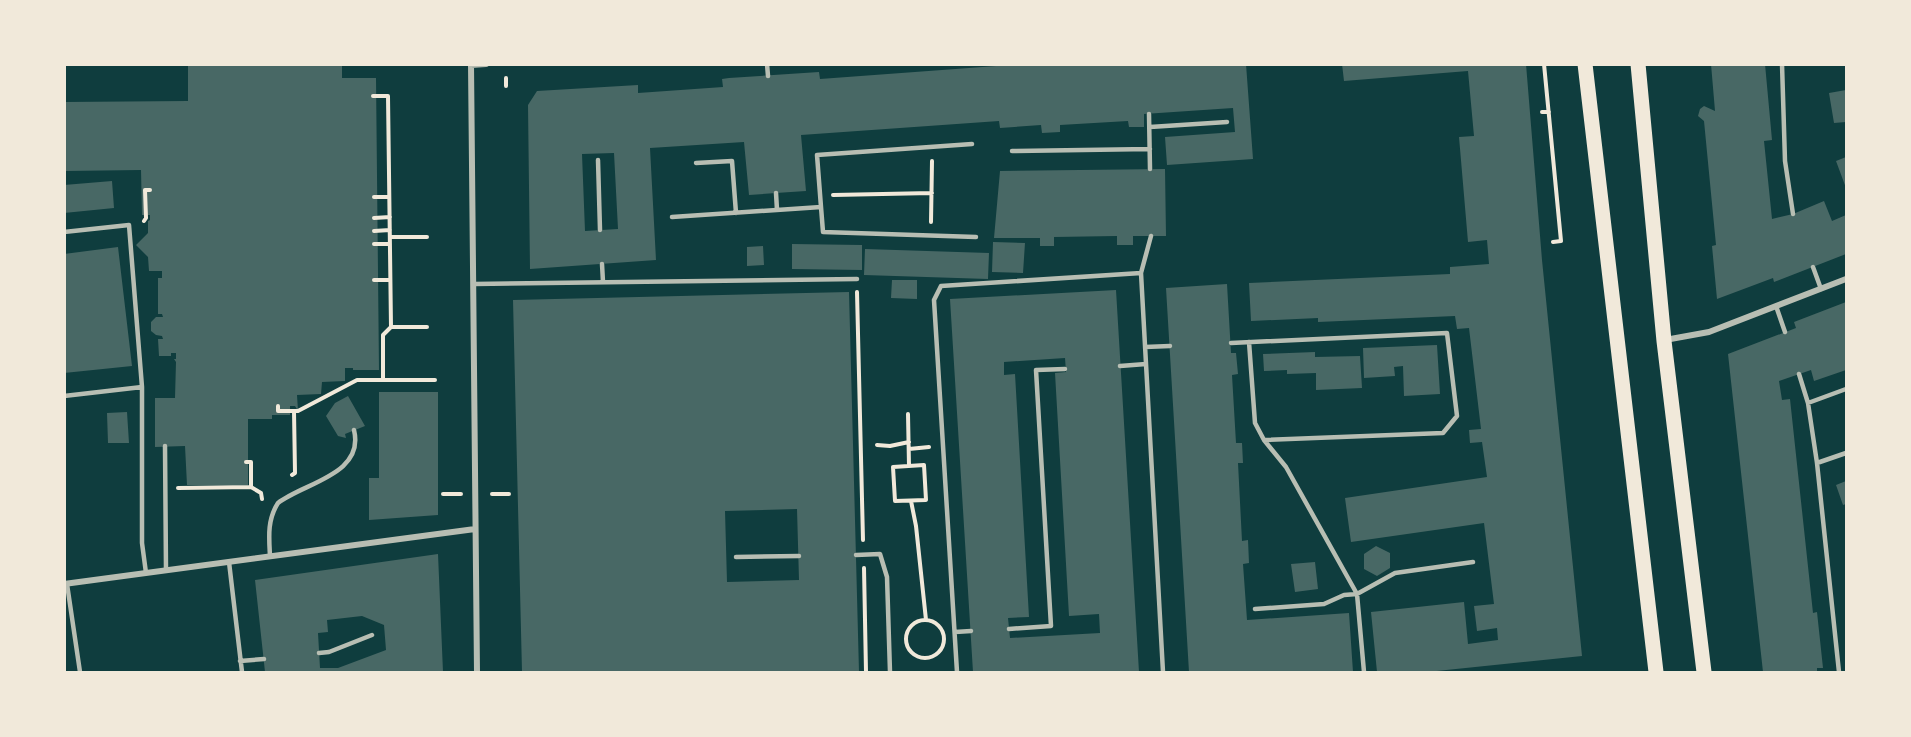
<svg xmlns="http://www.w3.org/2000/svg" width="1911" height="737" font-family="'IBM Plex Sans',sans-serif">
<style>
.building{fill:#486865;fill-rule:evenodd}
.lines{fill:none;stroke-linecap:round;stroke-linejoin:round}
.path{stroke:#f1e9da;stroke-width:4}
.service{stroke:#b8beb3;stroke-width:4.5}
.minor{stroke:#b8beb3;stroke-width:6}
.primary{stroke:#f1e9da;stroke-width:15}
</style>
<rect width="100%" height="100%" fill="#0f3d3e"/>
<path class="building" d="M188,64H342V78H376L379,370H353V368H345V381L322,382L321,394L297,395L298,411L295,406H290V415H272V419H248V485H187L185,446L155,447V398H175L176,362L174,359H176V353H171V356H159L158,339H163L162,336L156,335L151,331V322L156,317H163L162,314H158V278H162V271H149L148,257L136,245L148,233V221L150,220V215H142L141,170L64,171V102L188,101Z
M995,64H1246L1253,159L1167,165L1165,137L1235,132L1233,108L1144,114V127H1129L1128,121L1060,125V132L1042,133L1041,125L1000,128L999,121L801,135L806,191L776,193L749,195L744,142L650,148L656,260L530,269L528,105L537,91L638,85V93L723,87L722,79L729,78L819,72L820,79L996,66ZM614,153L618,229L585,231L582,154Z
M1342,64H1526L1542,260L1582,656L1427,672H1377L1371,612L1464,602L1468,644L1498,640L1497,628L1477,631L1474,606L1494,604L1484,523L1351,542L1345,498L1487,477L1482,442L1470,443L1469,430L1481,429L1469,328L1457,329L1455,316L1318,322V318L1251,321L1249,283L1450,274V267L1489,264L1487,240L1468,242L1459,137L1474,136L1468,71L1344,81Z
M1711,64H1765L1772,140L1764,141L1772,219L1793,214L1824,201L1832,221L1846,215V254L1774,282L1773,278L1717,299L1712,246L1716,245L1704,121L1698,116L1700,109L1704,106L1715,111Z
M1846,90V122L1834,123L1829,93Z
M1846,157V188L1836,161Z
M1165,169L1166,236H1133V245H1117V236L1054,237V246H1040V238H994L1000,171Z
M112,181L114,208L64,213V185Z
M993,242L1025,243L1023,273L992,272Z
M792,244L862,245V270L792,269Z
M763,246L764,265L747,266V247Z
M118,247L132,366L64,373V254Z
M865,249L989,253L988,279L864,275Z
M892,280H917V299L891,298Z
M1227,284L1231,353H1236L1238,374L1232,375L1236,443H1242L1243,463H1238L1242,541L1248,540L1249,563L1243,564L1247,620L1349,613L1353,672H1189L1166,288Z
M1116,290L1139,672H973L950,299ZM1065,358L1066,372L1055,373L1069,616L1099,614L1100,633L1010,638L1008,618L1029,617L1015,374L1004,375V362Z
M849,292L859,672H522L513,300ZM797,509L799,580L727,582L725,511Z
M1846,302V370L1814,381L1811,370L1779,381L1782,400L1790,399L1813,613L1817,612L1823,668H1817V672H1763L1728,354L1796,328L1794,322Z
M1437,345L1440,394L1404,396L1403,366L1394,367L1395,376L1364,378L1363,348Z
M1315,352V357L1360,356L1362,388L1316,390V373L1287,374V370L1264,371L1263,354Z
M379,392H438V515L369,520V478H379Z
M348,396L365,426L345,434L346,438L338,436L326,416L335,403Z
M127,412L129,443H108L107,413Z
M1846,481V504L1843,505L1836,485Z
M1376,546L1390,553V568L1377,576L1364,569V554Z
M438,554L443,672H265L255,580ZM362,616L384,625L386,650L338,668H320L318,633L328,632L327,620Z
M1315,562L1318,589L1295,592L1291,564Z"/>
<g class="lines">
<path class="path" d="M1544,64L1561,241L1553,242
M506,78V86
M373,96H388L391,327
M1542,112H1549
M833,195L932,193
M374,197H389
M374,218L390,217
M144,221L146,218L145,190H150
M931,222L932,161
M374,231L390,230
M390,237H427
M374,244H390
M374,280H390
M857,292L863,540
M383,380V335L391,327H427
M278,406V411H294L295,473L292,475
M294,411H298L357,380H435
M908,414L909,466
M877,445L890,446L909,442
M909,449L929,447
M924,465L926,500L895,501L893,467Z
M251,487L261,493L262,499
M178,488L251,487V462H246
M443,494H461
M492,494H509
M911,501L916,526L926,620
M864,568L866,672
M906 639a19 19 0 1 1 38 0a19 19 0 1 1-38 0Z"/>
<path class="service" d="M767,64L768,76
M1782,64L1785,161L1793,214
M1149,114L1150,169
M1150,127L1227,122
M1012,151L1150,149
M598,160L600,230
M696,163L732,161L736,213
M776,193L777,210
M821,207L823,232L976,237
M672,217L821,207L817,155L972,144
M64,232L129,225L142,387V543L146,573
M1151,236L1141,273L1163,672
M602,264L603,282
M1813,267L1821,289
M474,284L857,279
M1776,306L1785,332
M1249,342L1255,423L1264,440L1286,467L1357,594L1364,672
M1231,343L1447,333L1457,416L1443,433L1264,440
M1145,347L1170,346
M1120,366L1146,364
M1799,374L1808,403L1817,463L1839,672
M64,396L142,387
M1808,403L1846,389
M165,446L166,570
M1817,463L1846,453
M856,555L880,554L887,577L890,672
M270,556C269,538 267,520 278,503C303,483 365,475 354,430
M736,557L799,556
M229,562L242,672
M67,584L80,672
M1255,609L1324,604L1344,595L1357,594L1395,573L1473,562
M1009,629L1051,626L1036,370L1065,369
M955,632L971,631
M319,653L329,652L372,635
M240,661L264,659
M957,672L934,300L941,286L1141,273"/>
<path class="minor" d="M471,64L477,672
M471,65L486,64
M1665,340L1709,332L1846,279
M64,584L475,529"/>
<path class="primary" d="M1585,64L1656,672
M1638,64L1664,341L1704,672"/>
</g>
<rect width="1911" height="737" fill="none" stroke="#f1e9da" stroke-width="132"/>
</svg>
